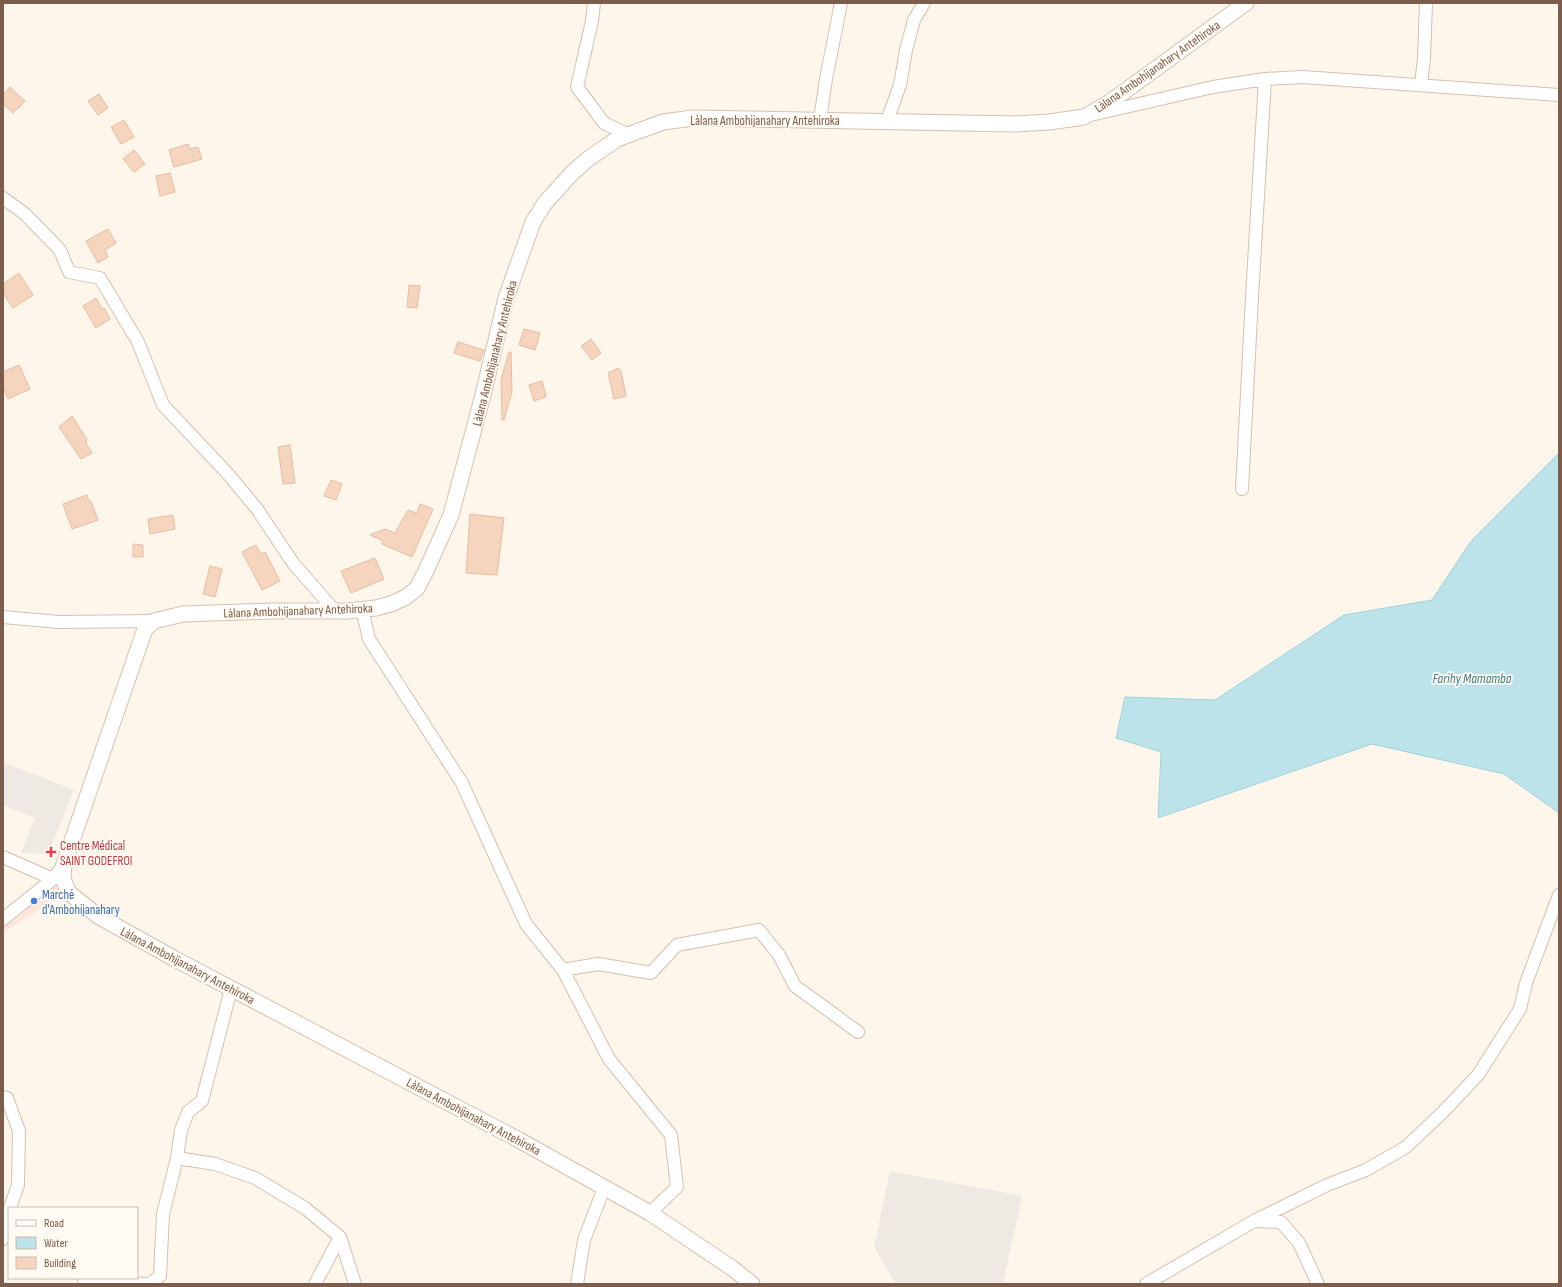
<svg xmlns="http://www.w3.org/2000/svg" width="1562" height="1287" font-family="'Sofia Sans Condensed',sans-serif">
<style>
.commercial{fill:#ffe7dd}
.industrial{fill:#efe9e3}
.water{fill:#bce3ea;stroke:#a1d3dd}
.building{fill:#f6d5bf;stroke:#eabb9e}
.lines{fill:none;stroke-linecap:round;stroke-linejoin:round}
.minor-casing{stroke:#d4c0b0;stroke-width:14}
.tertiary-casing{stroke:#d4c0b0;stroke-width:17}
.minor{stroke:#fff;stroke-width:12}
.tertiary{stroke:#fff;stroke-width:15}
.health-dot{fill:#e0444e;stroke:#fffaf2;stroke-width:1.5}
.shop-dot{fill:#3f7fe0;stroke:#fffaf2;stroke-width:1.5}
.labels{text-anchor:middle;stroke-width:3.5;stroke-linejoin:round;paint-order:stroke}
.street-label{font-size:13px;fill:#7c5c4a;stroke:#fffaf2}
.health-label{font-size:13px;fill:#be3a42;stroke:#fffaf2;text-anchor:start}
.shop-label{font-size:13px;fill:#366cbe;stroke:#fffaf2;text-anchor:start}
.water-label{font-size:14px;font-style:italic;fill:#3f7c89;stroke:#fffaf2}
</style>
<rect width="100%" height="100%" fill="#fef6ea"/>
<path class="commercial" d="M64,864L68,892L3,933V909Z"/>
<path class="industrial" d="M3,762L74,790L48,854L21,853L35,818L3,805Z
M890,1171L1022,1196L1003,1284H896L874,1247Z"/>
<path class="water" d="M1559,453V813L1504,774L1372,744L1158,818L1161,752L1116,738L1125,697L1215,700L1344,615L1432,600L1471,541Z"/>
<path class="building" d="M10,87L25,101L13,113L3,104V95Z
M99,94L108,108L98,115L88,101Z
M124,120L134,137L121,144L111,127Z
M188,144L189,149L198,147L202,159L174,167L169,150Z
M134,150L145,164L134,172L123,159Z
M170,173L175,192L160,196L156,176Z
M108,229L116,243L105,250L108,257L98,263L86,241Z
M19,273L33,295L13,308L3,293V284Z
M409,285L420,286L417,308L407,307Z
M96,298L102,309L104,308L110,319L96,328L83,306Z
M524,329L540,333L535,350L519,345Z
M591,339L601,353L592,360L581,346Z
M458,342L484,350L480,361L454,353Z
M509,352H511L512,392L504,420H502L501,380Z
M19,365L30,389L8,399L3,388V372Z
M618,368L621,371L626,396L614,399L608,373Z
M542,381L546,395L545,396L546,397L534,401L529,385Z
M72,416L87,439L86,443L92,453L81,459L59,427Z
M290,445L295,483L283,484L278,447Z
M331,480L342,484L336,500L324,496Z
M87,495L89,502L91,501L98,520L72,529L63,504Z
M420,504L433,509L412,557L382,544V540L370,535L385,529L395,533L408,510L417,513Z
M470,514L504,518L497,575L466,573Z
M173,515L175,529L150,534L148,519Z
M133,544L143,545V557H133Z
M256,545L261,554L265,552L280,581L262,590L242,552Z
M375,558L384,579L351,593L341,571Z
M210,566L222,569L215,597L203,594Z"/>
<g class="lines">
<defs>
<path id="minor" d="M594,3L592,21L577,87L604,123L629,135
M1421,85L1424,58L1426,3
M1095,114L1213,87L1265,79L1303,77L1559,95
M820,120L826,79L841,3
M887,121L900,85L906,50L914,20L924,3
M3,198L25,214L60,250L69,272L100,278L138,342L163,405L228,474L257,509L293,563L334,610
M1242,489L1252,297L1265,79
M362,609L369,639L462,783L526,924L563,970L609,1059L671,1135L677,1187L650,1213
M3,617L59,622L154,621
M3,857L53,879
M3,919L53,879L64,864
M563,970L598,964L651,973L677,945L759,930L779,955L795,986L858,1032
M3,1097L7,1098L19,1131L18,1185L10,1208
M177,1158L215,1164L255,1178L305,1208L340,1237L355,1284
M1255,1221L1281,1222L1299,1243L1318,1284
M3,1239L9,1212
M84,1282L150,1284L160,1276L163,1214L177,1158L181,1130L188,1112L202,1101L231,989
M315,1284L340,1237
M577,1284L584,1240L604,1188
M1146,1284L1254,1221L1327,1185L1366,1170L1406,1147L1443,1112L1478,1075L1520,1009L1526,983L1559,895"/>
<path id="tertiary" d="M752,1284L732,1268L650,1213L519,1140L175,959L98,916L68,892L63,878L64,864L145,629L154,621L183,614L274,611H347L376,608L391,604L406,597L417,588L425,573L451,515L483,395L506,298L533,222L545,203L573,172L588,159L617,139L663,122L693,118L1016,124L1049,122L1084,117L1110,102L1246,3"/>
</defs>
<use href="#minor" class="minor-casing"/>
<use href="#tertiary" class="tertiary-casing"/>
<use href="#minor" class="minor"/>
<use href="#tertiary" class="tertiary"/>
</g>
<path class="health-dot" d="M49 846h4v4h4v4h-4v4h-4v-4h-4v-4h4z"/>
<circle class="shop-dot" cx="34" cy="901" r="4"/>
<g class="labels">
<g class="street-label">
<text transform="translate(1157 66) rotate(-35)" y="5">Làlana Ambohijanahary Antehiroka</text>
<text x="765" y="125">Làlana Ambohijanahary Antehiroka</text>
<text transform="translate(494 353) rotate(-76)" y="5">Làlana Ambohijanahary Antehiroka</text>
<text transform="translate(298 610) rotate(-2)" y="5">Làlana Ambohijanahary Antehiroka</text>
<text transform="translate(188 965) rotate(28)" y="5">Làlana Ambohijanahary Antehiroka</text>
<text transform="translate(474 1116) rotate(28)" y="5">Làlana Ambohijanahary Antehiroka</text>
</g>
<g class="health-label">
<text x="60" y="850">Centre Médical<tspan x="60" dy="15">SAINT GODEFROI</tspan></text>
</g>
<g class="shop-label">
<text x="42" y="899">Marché<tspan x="42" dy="15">d'Ambohijanahary</tspan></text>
</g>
<g class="water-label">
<text x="1472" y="683">Farihy Mamamba</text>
</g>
</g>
<rect width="1562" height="1287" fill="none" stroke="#7c5c4a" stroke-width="8"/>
<rect x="8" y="1207" width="130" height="72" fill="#fffaf2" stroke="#cbbbaf"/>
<rect x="16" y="1220" width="20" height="6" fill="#ffffff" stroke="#cbbbaf"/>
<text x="44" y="1227" font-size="12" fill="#7c5c4a">Road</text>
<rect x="16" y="1237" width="20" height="12" fill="#bce3ea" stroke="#cbbbaf"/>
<text x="44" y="1247" font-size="12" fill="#7c5c4a">Water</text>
<rect x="16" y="1257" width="20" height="12" fill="#f6d5bf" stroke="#cbbbaf"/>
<text x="44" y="1267" font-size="12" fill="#7c5c4a">Building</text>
</svg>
